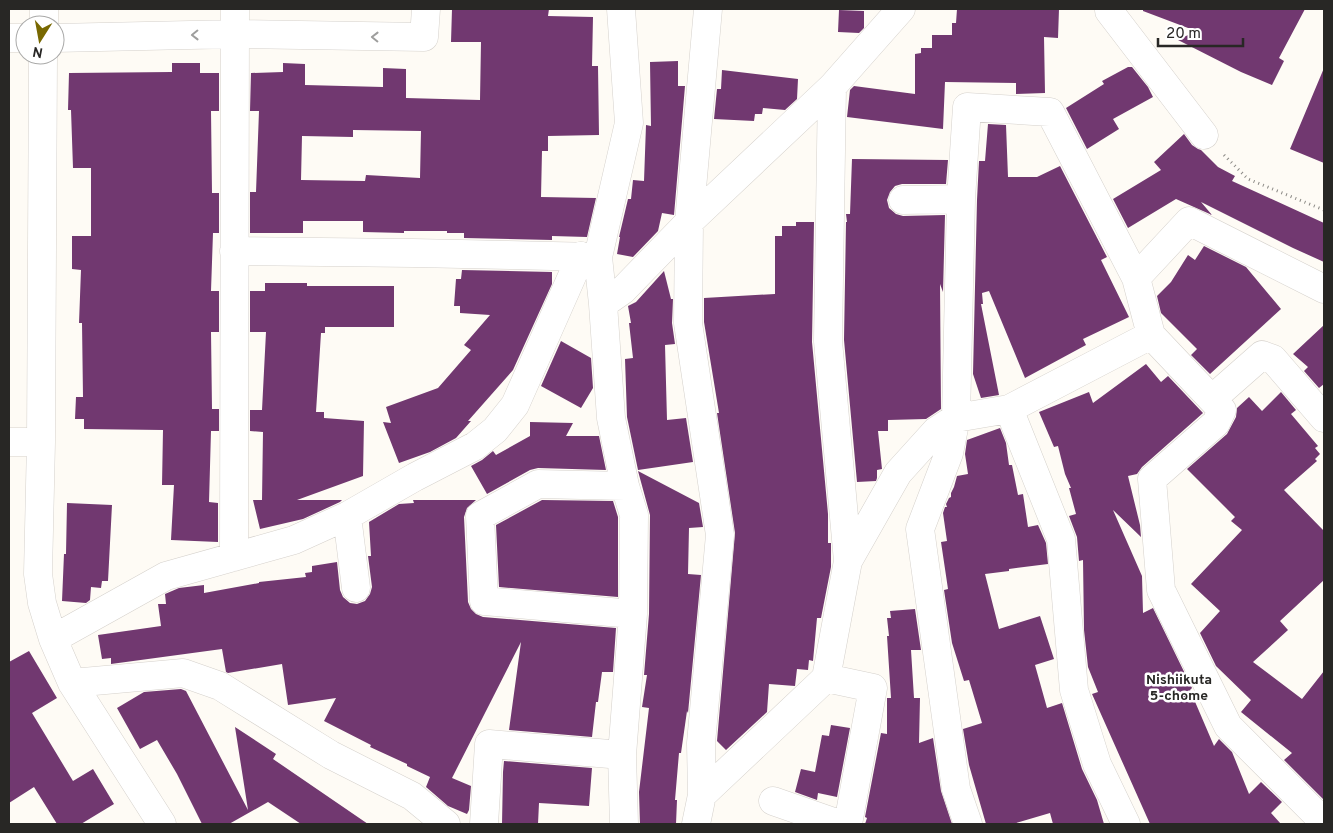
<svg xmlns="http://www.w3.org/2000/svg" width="1333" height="833" font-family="Overpass,sans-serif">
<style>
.building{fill:#713870;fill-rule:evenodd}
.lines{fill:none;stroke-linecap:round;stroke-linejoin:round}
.minor-casing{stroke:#d5d1cc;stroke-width:29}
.path{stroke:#8a8884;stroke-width:3;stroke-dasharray:1 4;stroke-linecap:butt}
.minor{stroke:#fff;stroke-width:28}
.oneway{stroke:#9e9e9d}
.labels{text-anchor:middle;stroke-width:5;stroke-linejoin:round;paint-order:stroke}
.neighbourhood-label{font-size:14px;font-weight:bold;fill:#282725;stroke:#fff}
</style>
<rect width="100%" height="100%" fill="#fefbf5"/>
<path class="building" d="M452,9H549L548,16L593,17L592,66H598L599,135L548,136V151H542L541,197L596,198L587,237L552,236V240L464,238V233H447V231H404V233L363,232V221H303V233H250V192H256L259,111H250L251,73L283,72V63L305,64V85L383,87V68L406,69V98L480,100L481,42H451ZM353,130L421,131L420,178L366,175L365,181L301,180L302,136L353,137Z
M957,9H1059L1058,38L1044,37L1045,93L1016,94V83L945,82L943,129L847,117L850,90L854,86L915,94V54L921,53V48H932V35H952V23H956Z
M1143,9H1305L1279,58L1284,61L1272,85L1241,72L1178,40L1196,31L1143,11Z
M839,10L864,11V28L859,33L838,32Z
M678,61V86H685L674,215L662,213L658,231L633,257L617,254L620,237H619L628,199H631L633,180L644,181L646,125L651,126L650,62Z
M172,63H200V73H219V111H211L212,193H219V233H213L211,291H219V332H211L212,409H219V431H211L209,502L218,503V542L171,540L174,485H162L163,430L84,429V419H75L76,397H83L82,323H79L81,270L72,269V236H91V168H73L71,110H68L69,73L172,72Z
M1128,67H1132L1148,87L1153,97L1113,119L1119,129L1087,149L1066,108L1104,84L1102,81Z
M1324,68V163L1290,149Z
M722,70L798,79L797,99L785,110L763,108L762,114H755L754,121L714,119L717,89H721Z
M988,124L1006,125L1008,177H1037L1060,166L1107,257L1101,260L1129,317L1083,339L1086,345L1025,378L989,291L982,293L983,304H981L999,395L981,398L973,374L977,200L979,161H985Z
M1184,134L1192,145L1198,149L1201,150L1218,167L1235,176L1232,181L1324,223V262L1293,248L1201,202L1212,215L1176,199L1128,228L1113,199L1161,170L1154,162Z
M852,159L948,160L946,184H902L895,186L890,192L887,200L889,208L896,214L903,216L945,215L943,292L940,284L941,409L926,419L888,420V431H878L882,469L877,470V478L876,481L857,482L844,340L846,222H847L846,214H850Z
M796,222H814L812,342L828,514V543H831V567L821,618H817L813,661L809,660L808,670L797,669L795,686L769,684L767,712L726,750L717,741L735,533L717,413H719L704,322V298L775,294V236H782V226H796Z
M1204,246L1246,267L1281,309L1210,374L1191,355L1197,349L1161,313L1157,296L1171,282L1188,255L1195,260Z
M462,270L552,272V284L513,370L468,421H471L456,438L430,452L399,463L383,422L391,423L386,407L438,388L471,350L464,345L490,315L460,313V306H454L456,279H461Z
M664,271L671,299H673L672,323L675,344L665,345L667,420L686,418L693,462L638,470L627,417L625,359L633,358L629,323H631L628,306L636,302Z
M265,283H307V286H394V327H325V333H321L316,412H324V418L364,421L363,476L297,500H342L340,502L303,519L260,529L253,500H262L263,432L250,431V410H262L266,332H250V291H265Z
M1324,325V384L1319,388L1304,371L1308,367L1293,354Z
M561,341L591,358L593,388L581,408L541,386Z
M1146,364L1161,382L1168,376L1203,413L1142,467L1137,474L1128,476L1140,525L1141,537L1113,510L1142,576L1143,613L1153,608L1192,688L1190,690L1214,746L1219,739L1232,752L1249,794L1261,782L1282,802L1271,813L1281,824H1150L1092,694L1098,692L1088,667L1084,630L1083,560L1079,561L1077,537L1069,516L1076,514L1069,488H1071L1065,474L1058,446L1054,447L1039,412L1089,392L1093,403Z
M1281,392L1296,410L1291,414L1318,446L1315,448L1320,454L1315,459L1317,461L1284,490L1324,531V580L1280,621L1288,630L1253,662L1302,699L1324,671V800L1284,760L1292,753L1241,712L1251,700L1216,666L1200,633L1220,611L1191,584L1242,530L1231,521L1235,517L1187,469L1227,434L1236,417L1237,408L1249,397L1262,411Z
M530,422L573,423L566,436H599L606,470L538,468L530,470L487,494L471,466L482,460L493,451L496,455L530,436Z
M1000,428L1006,443L1009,465H1012L1018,495L1023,494L1028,527L1038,525L1046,543L1048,564L1009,569V571L985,574L999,629L1040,616L1054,659L1035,665L1047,708L1062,703L1082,769L1097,800L1104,824H1053L1050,813L1013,824H986L969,765L963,729L982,723L969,680L964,681L952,643L944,590L948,589L941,542L947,541L943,513L945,507H947L946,504L949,498L951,497V493L954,487L957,476L968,474L965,454L967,440Z
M638,471L699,503L703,527L689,528L688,574L701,575L688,713L687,711L681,753H679L675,800H677L676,824H640L639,792L649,708L642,707L647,675H644L649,614L650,515Z
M413,500H476L467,508L464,517L468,602L471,609L476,614L483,617L616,628L613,672H602L598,702H596L592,737L509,730L521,642L452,778L471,786L469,810L467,814L448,806L426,787L430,777L407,766V764L370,747L371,745L324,721L336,698L288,705L282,664L228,673L226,672L222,649L111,664V658L102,659L98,635L161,626L158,604H166L165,594L179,588L204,585V593L259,583V582L306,577L305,573L312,572V566L337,562L340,590L343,597L350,603L357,604L365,601L370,594L372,587L368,556H371L369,522L399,504L414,503Z
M542,500L613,501L618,517V597L499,587L496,525Z
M67,503L112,505L108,581H102L101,588L91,587L90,600L86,603L62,601L64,554H66Z
M915,609L921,650H911L914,698H920L919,743L933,738L941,791L952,824H865L867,818L865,817L881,733L887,734V698H891L887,636H889L887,618H891L890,611Z
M29,651L57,698L32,713L73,781L93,769L114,804L81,824H57L34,787L9,803V662Z
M181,689L186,691L248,810L235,727L276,754L273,759L368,824H301L268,802L229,824H202L177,774L157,740L140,749L117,708L144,692Z
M831,725L850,728L837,797L818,793L817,800L795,792L801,769L815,772L822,735L829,736Z
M504,761L592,768L589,806L539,803L538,824H502L503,772Z"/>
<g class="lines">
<defs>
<path id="minor" d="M621,9L629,123L598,257L603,304L611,418L625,486L634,515L633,614L622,755L624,824
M1109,9V11L1204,135
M44,25V9
M9,38H25
M55,38L235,34L424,37L426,9
M43,55L41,442L38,574L42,603L53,639L72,683L162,824
M832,87L828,341L848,561
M903,200L961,199
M234,251L413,253L596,257
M1136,278L1189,221L1324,289
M603,304L623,290L689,222L832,87L901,9
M1212,399L1262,355L1273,359L1324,418
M1009,409L1061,539L1074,690L1097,764L1126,824
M9,442H41
M625,486L538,484L480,516L484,601L633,614
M347,516L356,588
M234,557L235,9
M53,639L166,576L294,540L347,516L415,477L475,446L495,430L515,405L581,256
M826,678L873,688L848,824
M72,683L183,673L220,686L331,755L412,796L446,824
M702,795L701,743L720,535L688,323L689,222L708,9
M773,801L839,824
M484,824L489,744L622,755
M696,824L702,795L826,678L848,561L898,473L936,431L956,418L1009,409L1151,335
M968,824L956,789L920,529L949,453L956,418L961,199L967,107L1050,112L1136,278L1151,335L1222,410L1216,423L1152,479L1161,590L1228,726L1324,822"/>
</defs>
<use href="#minor" class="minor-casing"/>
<path class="path" d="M1224,155L1248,179L1324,210"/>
<use href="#minor" class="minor"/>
</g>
<defs><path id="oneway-chevron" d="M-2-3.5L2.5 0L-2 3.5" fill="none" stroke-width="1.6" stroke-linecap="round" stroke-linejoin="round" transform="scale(1.25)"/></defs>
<g class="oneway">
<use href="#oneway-chevron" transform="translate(195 35) rotate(179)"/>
<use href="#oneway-chevron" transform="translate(375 37) rotate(-179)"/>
</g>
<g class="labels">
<g class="neighbourhood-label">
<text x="1179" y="684">Nishiikuta<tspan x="1179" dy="16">5-chome</tspan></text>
</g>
</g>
<rect width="1333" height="833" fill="none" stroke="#282725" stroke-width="20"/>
<g transform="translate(40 40) rotate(191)"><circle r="24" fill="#ffffff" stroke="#a9a9a8"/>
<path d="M0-4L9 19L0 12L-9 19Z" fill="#786800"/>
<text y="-8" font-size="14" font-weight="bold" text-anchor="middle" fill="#282725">N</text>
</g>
<path d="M1158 38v8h85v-8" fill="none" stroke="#282725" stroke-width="2.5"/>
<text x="1166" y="38" font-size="15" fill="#282725" stroke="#ffffff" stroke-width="4" paint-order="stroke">20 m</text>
</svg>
